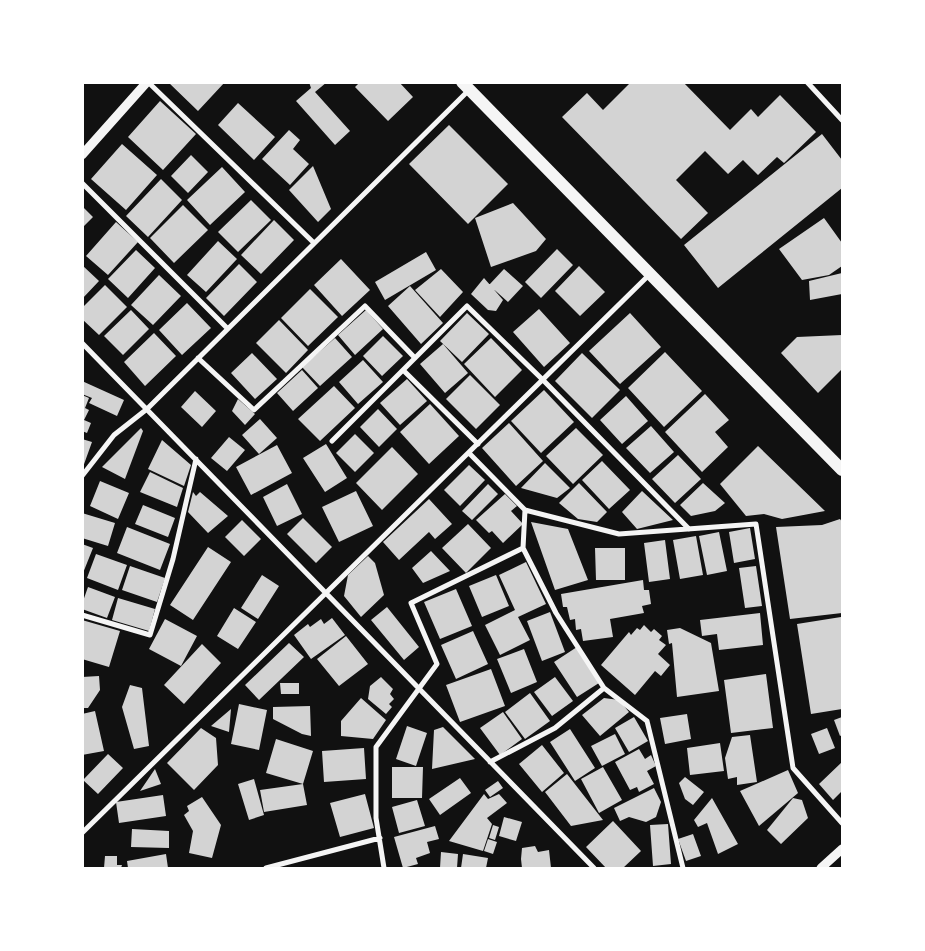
<svg xmlns="http://www.w3.org/2000/svg" width="925" height="951" font-family="'Fira Sans',sans-serif">
<style>
.building{fill:#d3d3d3}
.lines{fill:none;stroke-linecap:round;stroke-linejoin:round}
.minor{stroke:#f5f5f5;stroke-width:5}
.tertiary{stroke:#f5f5f5;stroke-width:9}
.primary{stroke:#f5f5f5;stroke-width:12}
</style>
<rect width="100%" height="100%" fill="#111"/>
<path class="building" d="M168,82H225L198,111Z
M309,82H327L315,92L350,131L335,145L296,101L311,88Z
M360,82H399L413,97L388,121L355,87Z
M631,82H683L730,130L751,109L758,117L780,95L816,132L784,163L777,157L758,175L743,160L728,174L705,151L676,180L708,213L681,239L562,117L587,93L603,110Z
M160,101L196,134L163,170L128,137Z
M238,103L275,137L254,160L218,125Z
M449,125L508,184L468,224L409,164Z
M289,130L300,140L293,149L309,164L290,185L262,159Z
M822,134L842,160V188L718,288L684,245Z
M122,144L157,175L126,210L91,179Z
M191,155L208,172L188,193L171,176Z
M313,166L331,209L318,222L289,190Z
M222,167L245,192L210,225L187,200Z
M161,179L182,200L148,237L126,216Z
M251,200L271,220L238,252L218,232Z
M513,203L546,239L536,251L491,267L475,218Z
M183,205L208,230L174,263L150,238Z
M82,206L93,217L82,228Z
M824,218L842,243V266L829,275L802,280L779,249Z
M274,220L294,240L261,274L241,255Z
M116,222L138,242L108,275L86,256Z
M218,241L237,259L206,292L187,275Z
M557,249L573,265L541,298L525,282Z
M136,250L155,268L128,298L108,279Z
M426,252L436,270L385,300L375,282Z
M341,259L370,290L342,316L314,285Z
M239,264L257,282L224,316L206,298Z
M82,265L99,281L82,299Z
M579,266L605,292L580,316L555,291Z
M441,269L463,292L440,317L415,290Z
M504,269L523,286L508,302L489,285Z
M842,273V294L810,300L809,281Z
M159,275L181,296L153,325L131,305Z
M484,278L503,300L496,311L488,310L471,294Z
M105,285L127,307L99,335L82,319V308Z
M410,286L443,323L421,344L388,306Z
M310,289L338,317L308,346L281,318Z
M187,303L211,328L182,355L159,330Z
M539,309L570,343L544,367L513,332Z
M131,310L149,329L123,355L104,336Z
M366,310L383,329L355,355L338,335Z
M467,313L489,334L462,362L440,341Z
M630,313L661,347L620,384L589,351Z
M279,320L308,350L286,373L256,343Z
M154,333L176,356L145,386L124,362Z
M842,335V369L818,393L781,353L797,337Z
M383,336L403,356L382,376L363,356Z
M335,338L352,357L320,386L302,367Z
M491,338L522,370L495,397L464,364Z
M443,344L468,373L445,393L420,364Z
M665,352L702,391L664,427L628,388Z
M252,353L277,379L255,399L231,373Z
M582,353L620,390L592,418L555,381Z
M363,360L383,382L358,404L339,382Z
M302,370L318,388L293,411L277,393Z
M470,375L500,405L476,429L446,399Z
M407,379L427,401L400,425L380,403Z
M82,381L124,400L117,416L89,403L92,398L82,394Z
M334,386L355,408L320,441L298,419Z
M544,390L574,422L541,453L511,421Z
M195,391L216,411L202,427L181,407Z
M705,394L729,420L715,432L728,447L702,472L665,432Z
M82,395L89,398L85,408L89,410L84,420L91,423L87,433L82,431Z
M626,396L648,421L622,444L600,420Z
M238,399L255,414L245,425L232,411Z
M430,404L459,436L429,464L400,432Z
M378,409L397,429L379,447L360,427Z
M260,419L277,438L259,454L242,435Z
M509,423L543,461L516,486L482,448Z
M651,426L674,452L650,473L626,448Z
M141,428L143,431L125,479L102,467Z
M576,428L603,455L573,484L546,456Z
M355,434L374,453L355,472L336,453Z
M229,437L245,450L227,471L211,458Z
M82,439L92,442L83,467H82Z
M162,440L191,465L184,486L148,469Z
M326,444L347,478L325,492L303,458Z
M277,445L292,473L251,495L236,467Z
M758,446L825,511L782,519L764,514L746,516L720,484Z
M392,447L418,474L382,510L356,483Z
M678,455L701,479L675,503L652,479Z
M602,461L630,490L609,509L582,480Z
M545,463L570,488L557,498L521,488Z
M469,465L485,480L460,506L444,490Z
M150,472L183,488L177,507L140,492Z
M100,481L129,493L118,519L90,506Z
M579,483L607,512L597,522L578,519L559,503Z
M703,483L725,503L715,511L691,516L680,505Z
M287,484L302,514L277,526L263,497Z
M488,484L498,494L472,520L462,511Z
M356,491L373,526L339,542L322,507Z
M642,491L673,520L637,529L622,512Z
M193,492L196,496L200,492L228,516L208,533L188,512Z
M505,494L517,506L511,511L523,524L503,543L492,531L489,533L476,520Z
M429,499L452,524L435,539L429,532L399,560L383,542Z
M143,505L175,518L168,537L135,524Z
M82,513L115,523L108,546L82,538Z
M303,518L332,547L316,563L287,534Z
M840,519L842,522V613L790,619L776,527L822,525Z
M242,520L261,539L244,556L225,537Z
M531,522L568,529L588,580L555,590Z
M468,524L491,548L466,573L442,548Z
M127,527L170,544L160,570L117,553Z
M750,528L755,559L734,563L729,532Z
M719,532L727,571L707,575L699,536Z
M696,536L703,575L680,579L673,540Z
M665,540L670,579L649,582L644,543Z
M82,544L93,548L83,573H82Z
M208,547L231,562L193,620L170,605Z
M595,548H625V580H596Z
M431,551L450,571L423,583L412,568Z
M96,554L127,565L118,590L87,578Z
M368,556L375,563L384,595L361,617L344,596L348,575Z
M526,562L546,604L518,617L530,640L500,655L485,625L515,610L499,575Z
M130,566L165,578L157,602L122,590Z
M756,566L762,606L745,608L739,568Z
M262,575L279,586L258,619L241,608Z
M496,575L509,606L482,617L469,586Z
M643,580L644,590H649L651,604L642,606L644,613L610,619L613,637L583,641L581,629L576,630L575,619L570,620L567,607H563L561,594Z
M88,587L115,597L107,618L82,609V604Z
M456,589L472,626L440,639L424,602Z
M118,598L155,609L149,631L112,620Z
M387,607L419,647L404,660L371,620Z
M234,608L256,622L238,649L217,636Z
M550,612L565,652L542,661L527,621Z
M760,613L763,645L719,650L717,634L702,636L700,620Z
M841,617L842,709L811,714L797,624Z
M332,618L345,635L311,659L294,635L308,624L310,627L321,619L324,624Z
M165,619L197,636L181,666L149,649Z
M82,620L120,631L109,667L82,659Z
M644,625L651,632L654,629L662,636L659,640L666,645L658,654L670,665L661,676L655,671L635,695L601,665L629,632L631,635L637,628L640,630Z
M680,628L711,643L719,691L677,697L672,643L669,644L667,630Z
M473,631L488,664L456,679L441,645Z
M346,636L368,664L339,686L317,659Z
M289,643L304,657L259,700L245,685Z
M202,644L221,663L184,704L164,685Z
M577,647L599,683L577,697L554,662Z
M524,649L537,682L511,693L497,659Z
M491,669L505,706L460,722L446,685Z
M766,674L773,728L731,733L724,680Z
M99,676L100,690L88,708H82V677Z
M381,677L393,689L390,694L394,699L389,704L392,707L386,714L368,699L370,686Z
M555,677L573,701L552,716L534,692Z
M280,683H299V694H281Z
M130,685L142,688L149,746L134,749L122,707Z
M530,693L550,721L525,739L505,712Z
M361,698L386,720L373,739L341,736V721Z
M604,698L619,700L629,712L600,736L582,715Z
M239,704L267,710L259,750L231,744Z
M310,706L311,736L302,734L273,719V707Z
M231,709L229,732L211,726Z
M95,711L104,751L82,755V714Z
M503,712L522,739L500,755L480,728Z
M687,714L691,739L665,744L660,718Z
M634,717L648,741L629,752L615,728Z
M842,717V735L840,736L834,720Z
M407,726L427,733L416,766L396,759Z
M443,727L475,759L432,769L434,730Z
M201,728L216,738L218,765L194,790L167,763Z
M827,728L835,748L819,754L811,734Z
M570,729L595,768L575,781L550,742Z
M615,734L625,754L602,766L591,746Z
M750,735L757,782L737,785V777L728,779L725,758L732,737Z
M276,739L313,751L303,784L266,773Z
M720,743L724,771L690,775L687,748Z
M542,745L564,773L542,792L519,764Z
M364,748L366,779L324,782L322,751Z
M639,749L645,759L651,755L656,766L647,771L654,784L639,792L637,787L630,790L615,762Z
M108,754L123,768L98,794L83,780Z
M842,762V791L833,800L819,784Z
M392,767H423L422,798H392Z
M603,767L622,800L599,813L581,779Z
M155,769L161,784L140,791Z
M788,770L798,793L759,826L740,791Z
M567,774L603,820L571,826L545,792Z
M685,777L704,792L693,805L685,799L679,783Z
M460,778L471,793L440,815L429,799Z
M254,779L264,815L249,820L238,784Z
M498,781L503,788L490,797L485,790Z
M303,784L307,805L264,812L260,790Z
M654,788L661,802L656,817L646,822L629,817L620,821L614,808Z
M365,794L374,828L340,837L330,803Z
M484,794L488,799L499,794L507,803L487,818L492,824L483,851L449,841Z
M163,795L166,816L119,823L116,802Z
M202,797L221,825L212,858L189,853L193,831L184,815L189,811L187,806Z
M712,798L738,844L718,854L707,823L698,827L694,820Z
M793,798L802,800L808,818L781,844L767,830Z
M417,800L425,826L399,833L392,807Z
M504,817L522,822L516,841L499,836Z
M613,821L641,851L623,868H606L586,847Z
M668,824L671,864L653,866L650,825Z
M493,825L499,827L495,840L489,838Z
M435,826L439,839L427,842L430,853L416,858L418,864L403,868L394,837Z
M132,829L169,831V848L131,847Z
M693,834L701,856L686,861L678,839Z
M488,839L497,842L493,854L484,851Z
M535,846L538,852L549,850L551,868H522L521,859L522,848Z
M441,852L458,854L457,868H440Z
M166,854L168,868H128L127,861Z
M463,854L488,858L486,868H461Z
M105,856H117V865H122L121,868H104Z"/>
<g class="lines">
<path class="minor" d="M148,82L314,243
M807,82L842,120
M82,183L227,328
M82,343L594,868
M198,358L254,410L365,306L415,358
M403,370L478,444
M332,441L467,306L543,380L689,529
M469,453L525,510L619,534L756,524L793,768L842,823
M82,476L114,435L147,409L469,90
M525,510L523,548L556,613L604,688L647,721L683,868
M82,615L150,635L173,559L196,459
M490,762L555,728L604,688
M82,833L650,274
M266,868L380,838
M384,868L376,818V747L437,664L411,603L523,548"/>
<path class="tertiary" d="M82,155L147,82
M821,868L842,849"/>
<path class="primary" d="M462,82L842,470"/>
</g>
<rect width="925" height="951" fill="none" stroke="#ffffff" stroke-width="168"/>
</svg>
